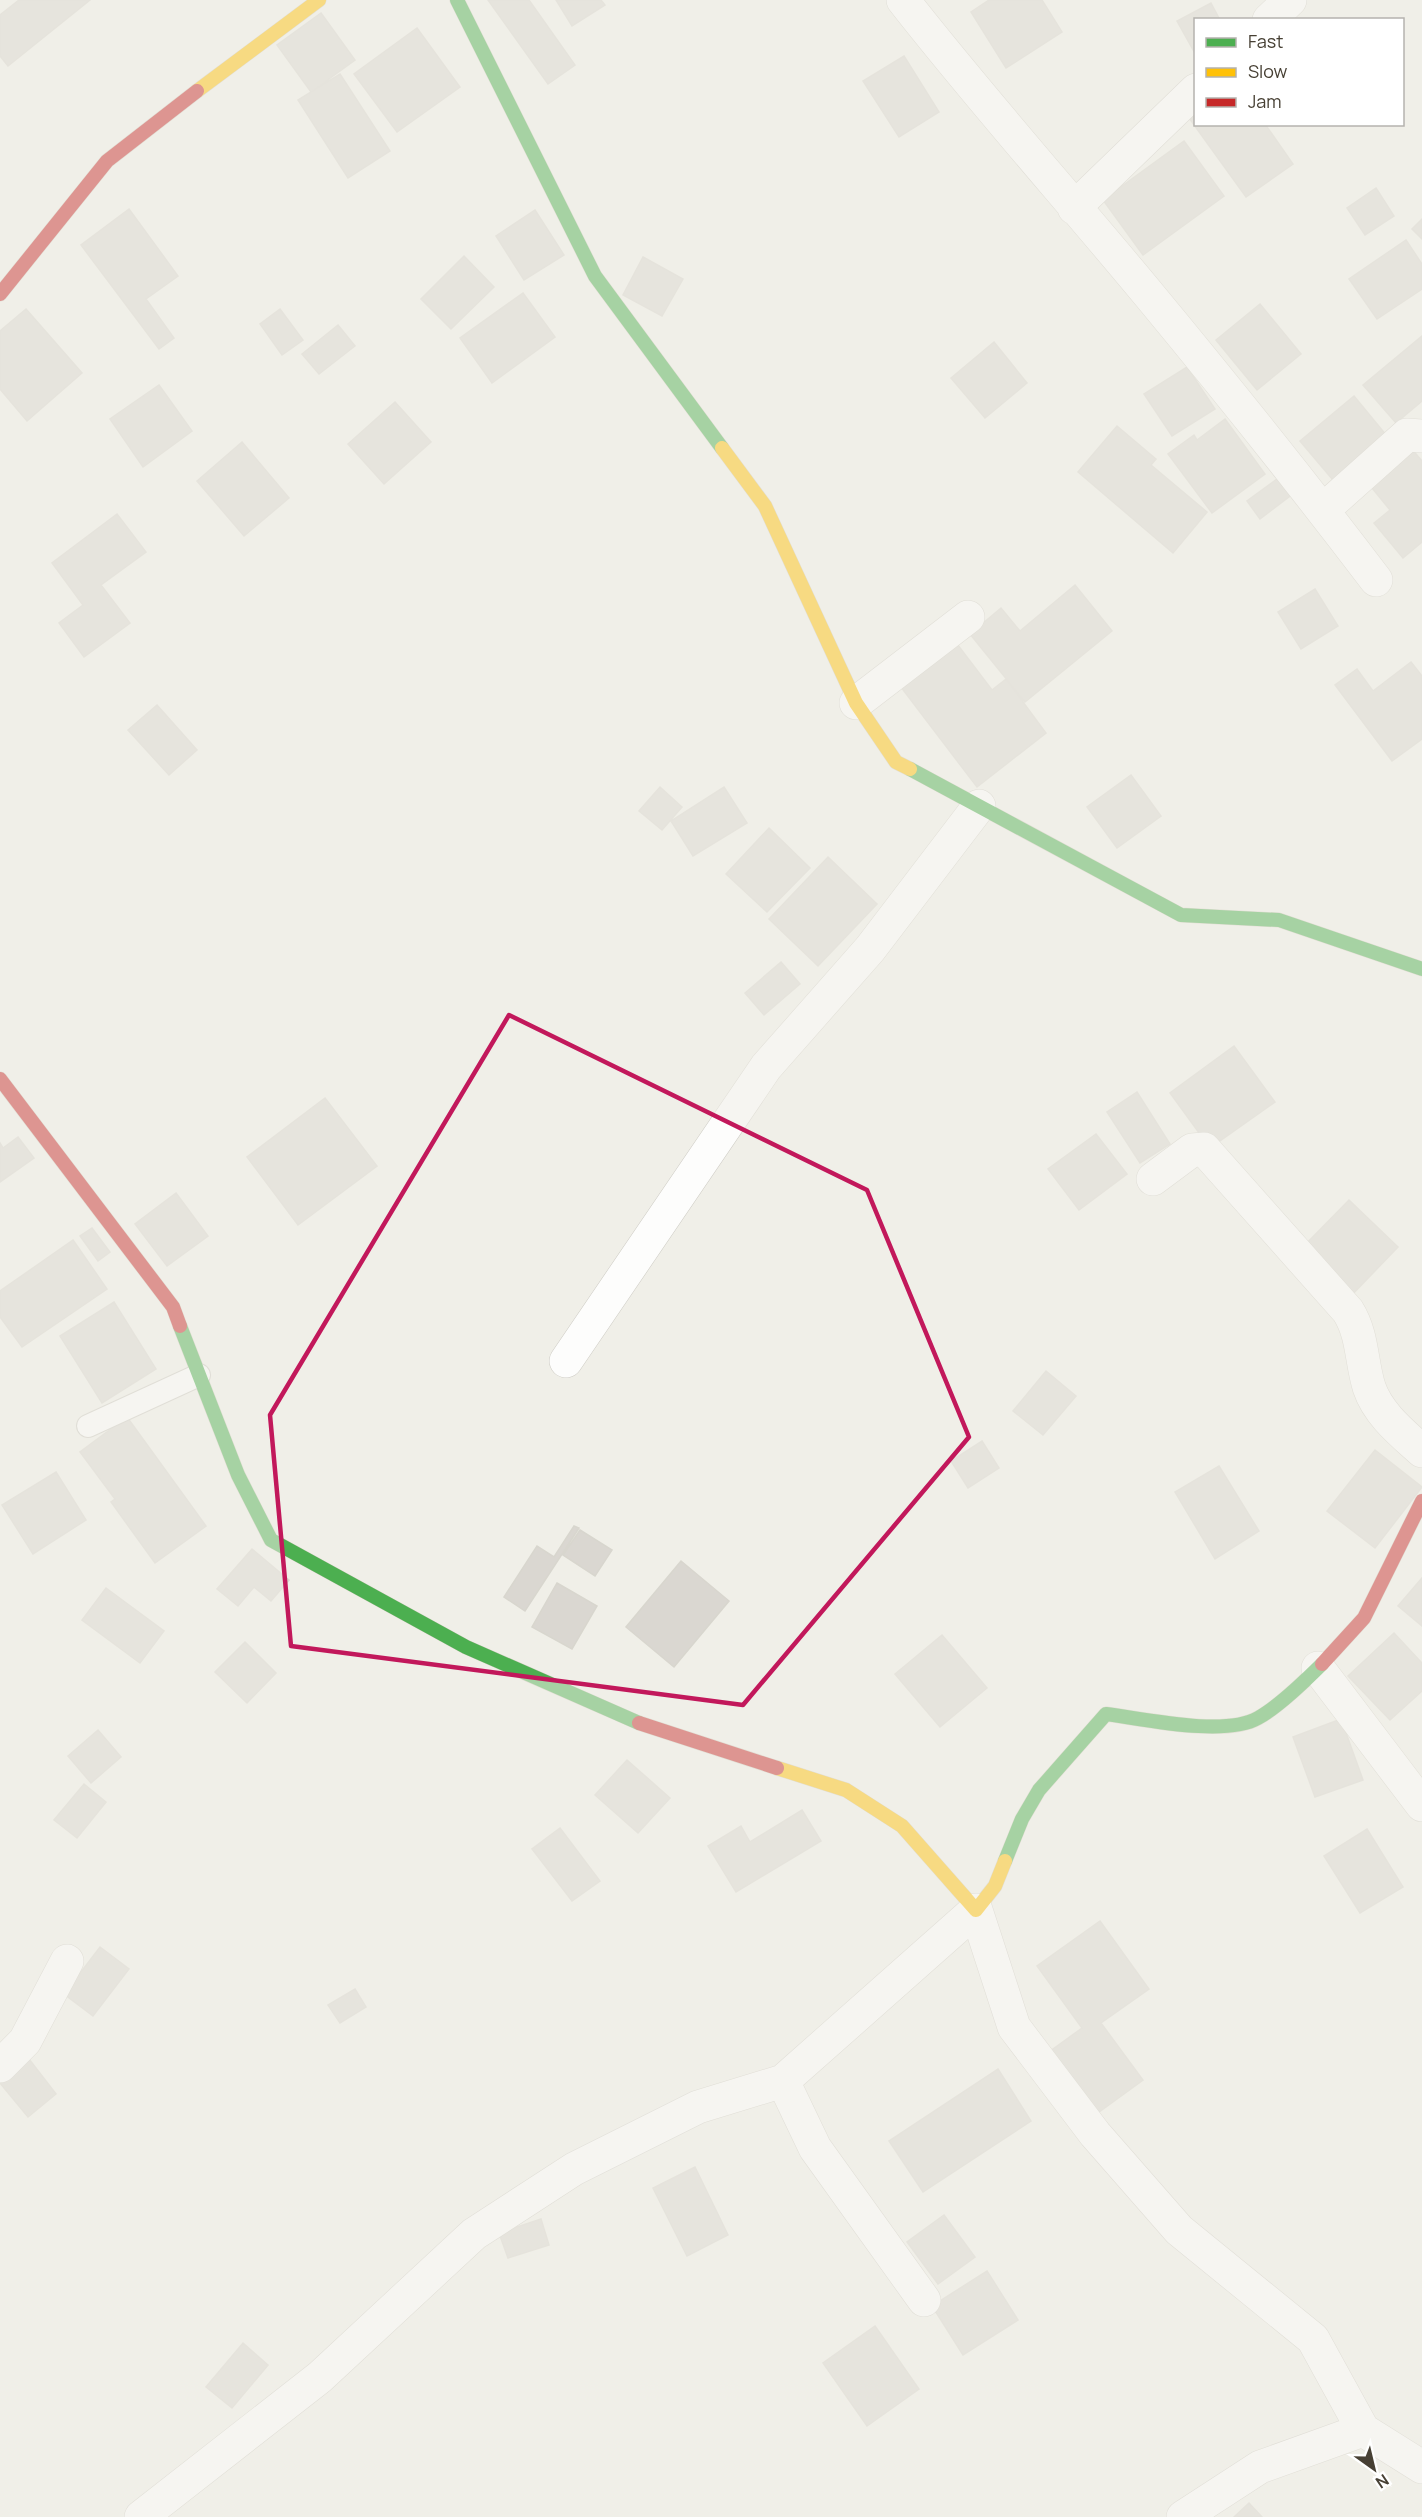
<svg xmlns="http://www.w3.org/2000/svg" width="1422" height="2517" font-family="Manrope,sans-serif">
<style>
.building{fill:#dad7d1;stroke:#d8d6ce;stroke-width:1.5}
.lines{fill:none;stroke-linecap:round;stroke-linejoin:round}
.lane-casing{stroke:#cdcbc4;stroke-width:24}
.street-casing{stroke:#cdcbc4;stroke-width:34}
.fast-casing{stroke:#d0ccbe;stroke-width:15}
.slow-casing{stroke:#d0ccbe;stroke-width:15}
.jam-casing{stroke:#d0ccbe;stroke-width:15}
.lane{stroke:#fdfdfc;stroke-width:22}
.street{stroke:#fdfdfc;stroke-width:33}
.fast{stroke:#4caf50;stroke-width:14}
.slow{stroke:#ffc107;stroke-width:14}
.jam{stroke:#c62828;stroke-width:14}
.marked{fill:none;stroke:#c2185b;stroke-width:4.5;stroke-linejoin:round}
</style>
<rect width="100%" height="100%" fill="#f0efe8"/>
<path class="building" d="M19,0H90L8,66L0,56V15Z
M488,0H529L575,65L548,84Z
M556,0H601L605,5L572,26Z
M989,0H1042L1062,32L1006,68L971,12Z
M1211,3L1220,20H1196V55L1177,21Z
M321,13L355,60L311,92L277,45Z
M417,28L460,87L397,132L354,74Z
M904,56L939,112L899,137L863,81Z
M340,74L390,151L348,178L298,100Z
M1196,103V124H1265L1293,164L1246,197L1184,111Z
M1184,141L1224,196L1143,255L1103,200Z
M1376,188L1394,216L1365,235L1347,208Z
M129,209L178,276L146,299L174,338L159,349L81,245Z
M535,210L564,255L524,280L496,236Z
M1422,219V239L1412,229Z
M1406,240L1422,264V289L1377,319L1349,279Z
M464,256L494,287L451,329L421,299Z
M643,257L683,279L662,316L623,295Z
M523,293L555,337L492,383L460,338Z
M1260,304L1301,354L1257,390L1216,340Z
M26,309L82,373L27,421L0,389V331Z
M280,309L303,340L282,355L260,324Z
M338,325L355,346L319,374L302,354Z
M1422,336V401L1396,423L1363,385Z
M994,342L1027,383L985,418L951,378Z
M1187,367L1215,409L1172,436L1144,394Z
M159,385L192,431L143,467L110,419Z
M1354,396L1391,441L1338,486L1300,441Z
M395,402L431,442L384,484L348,444Z
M1225,419L1265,474L1212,513L1168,454L1194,435L1197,440Z
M1117,426L1156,459L1151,465L1207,512L1173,553L1078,472Z
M242,442L289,498L244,536L197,481Z
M1410,447L1422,461V542L1403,558L1374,523L1390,510L1368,483Z
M1281,476L1294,493L1260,519L1247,501Z
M117,514L146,552L101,585L130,623L84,657L59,623L83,605L52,563Z
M1075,585L1112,631L1025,702L970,634L1001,608L1020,631Z
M1315,589L1338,626L1301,649L1278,612Z
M951,636L992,690L1006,679L1046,733L977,787L894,678Z
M1411,662L1422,676V739L1392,761L1335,685L1357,669L1373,691Z
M157,705L197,750L169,775L128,730Z
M1131,775L1161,816L1117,848L1087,807Z
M660,787L682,807L662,830L639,811Z
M724,787L747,823L693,856L671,821Z
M769,828L810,868L767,912L726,874Z
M828,857L877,904L818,966L769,919Z
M781,962L800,984L764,1015L745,993Z
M1234,1046L1275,1102L1210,1148L1170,1093Z
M1137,1092L1170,1144L1140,1163L1107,1112Z
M325,1098L377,1166L298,1225L247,1157Z
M1096,1134L1127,1174L1079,1210L1048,1169Z
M18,1137L34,1158L0,1182V1143L3,1148Z
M176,1193L208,1236L167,1266L135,1224Z
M1349,1200L1398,1247L1349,1298L1300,1250Z
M92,1228L110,1252L98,1261L80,1236Z
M73,1240L107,1289L22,1347L0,1317V1291Z
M114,1302L156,1369L102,1403L60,1336Z
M1046,1371L1076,1396L1043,1435L1013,1411Z
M127,1417L206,1526L155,1563L111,1502L115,1499L80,1452Z
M982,1441L999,1468L968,1488L951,1461Z
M1375,1450L1422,1487L1375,1548L1327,1511Z
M1219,1466L1259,1531L1215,1559L1175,1492Z
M56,1472L86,1520L33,1554L2,1505Z
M574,1526L579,1528L525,1611L504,1597L537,1546L554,1557Z
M580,1530L612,1550L595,1576L563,1555Z
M252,1549L289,1580L271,1601L254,1587L238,1606L217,1589Z
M681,1561L729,1601L674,1667L626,1627Z
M1422,1578V1626L1398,1606Z
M557,1583L597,1606L572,1649L532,1627Z
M106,1588L164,1631L140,1663L82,1620Z
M1394,1633L1422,1663V1691L1390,1720L1348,1676Z
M942,1635L987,1688L940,1727L895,1674Z
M245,1642L276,1673L247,1703L215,1672Z
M1341,1719L1363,1780L1315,1797L1293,1737Z
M98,1730L121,1757L91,1783L68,1756Z
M627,1760L670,1798L638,1833L595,1795Z
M84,1784L106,1802L77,1838L54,1820Z
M802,1810L821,1841L736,1892L708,1846L741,1826L750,1842Z
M560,1828L600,1881L572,1901L532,1849Z
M1367,1829L1403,1887L1360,1913L1324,1856Z
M1100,1921L1149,1989L1101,2023L1143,2080L1095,2115L1049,2052L1082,2028L1037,1966Z
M100,1947L129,1969L93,2016L64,1994Z
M355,1989L366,2007L340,2023L328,2005Z
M29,2059L56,2094L28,2117L0,2083Z
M998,2069L1031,2121L923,2192L889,2141Z
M695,2167L728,2235L687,2256L653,2188Z
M944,2215L975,2257L938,2284L907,2242Z
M541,2219L549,2245L508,2258L499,2233Z
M987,2271L1018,2320L963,2355L932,2306Z
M875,2326L919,2389L867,2426L823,2363Z
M243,2343L268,2365L232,2408L206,2387Z
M1249,2503L1262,2517H1234Z"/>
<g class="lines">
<defs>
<path id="lane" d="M88,1426L199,1375"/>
<path id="street" d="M903,0C982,101 1068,197 1150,296C1227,389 1303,484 1376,580
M1269,20L1290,0
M1074,208L1196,90
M1323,510L1407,435L1422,436
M856,703L968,617
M1153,1179L1192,1150L1204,1149L1348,1311C1363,1335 1361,1361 1369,1387C1378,1414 1402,1433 1422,1451
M566,1361L766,1067L870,949L979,806
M1318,1668L1422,1805
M0,2066L25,2041L67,1961
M783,2081L976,1910L1014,2027L1095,2134L1179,2230L1313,2339L1363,2430L1260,2467L1183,2517
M1363,2430L1422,2467
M141,2517L320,2377L474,2234L574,2169L698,2107L783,2081L815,2148L924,2300"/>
<path id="fast" d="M457,0L595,276L722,448
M910,769L1181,915L1279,920L1422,969
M180,1326L238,1475L271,1540L466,1647L639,1723
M1005,1861L1022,1819L1039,1790L1106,1714C1144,1719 1225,1737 1258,1718C1278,1707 1306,1680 1322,1664"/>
<path id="slow" d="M197,91L319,0
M722,448L765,506L856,703L896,762L910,769
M777,1768L846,1790L902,1826L976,1910L995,1886L1005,1861"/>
<path id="jam" d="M0,294L107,161L197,91
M0,1079L173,1307L180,1326
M1322,1664L1364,1618L1422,1501
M639,1723L777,1768"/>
</defs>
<use href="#lane" class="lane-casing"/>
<use href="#street" class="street-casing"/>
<use href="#fast" class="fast-casing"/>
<use href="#slow" class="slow-casing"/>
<use href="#jam" class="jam-casing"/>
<use href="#lane" class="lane"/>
<use href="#street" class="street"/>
<use href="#fast" class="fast"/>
<use href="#slow" class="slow"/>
<use href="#jam" class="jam"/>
</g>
<path d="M0 0H1422V2517H0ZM509,1015L867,1190L969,1437L743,1705L291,1646L270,1415Z" fill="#f0efe8" fill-opacity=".55" fill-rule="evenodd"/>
<path class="marked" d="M509,1015L867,1190L969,1437L743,1705L291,1646L270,1415Z"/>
<rect x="1194" y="18" width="210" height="108" fill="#ffffff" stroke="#b5b3ae" stroke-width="1.5"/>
<rect x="1206" y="38" width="30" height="9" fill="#4caf50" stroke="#b5b3ae" stroke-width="1.5"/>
<text x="1248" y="48" font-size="18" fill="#474034">Fast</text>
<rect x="1206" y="68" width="30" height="9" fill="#ffc107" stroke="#b5b3ae" stroke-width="1.5"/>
<text x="1248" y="78" font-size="18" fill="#474034">Slow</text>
<rect x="1206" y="98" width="30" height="9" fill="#c62828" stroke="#b5b3ae" stroke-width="1.5"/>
<text x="1248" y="108" font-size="18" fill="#474034">Jam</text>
<g transform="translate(1374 2469) rotate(146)" stroke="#ffffff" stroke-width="4.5" paint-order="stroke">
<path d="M0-4.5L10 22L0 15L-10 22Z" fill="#474034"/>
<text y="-9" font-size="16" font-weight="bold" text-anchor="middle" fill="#474034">N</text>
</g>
</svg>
